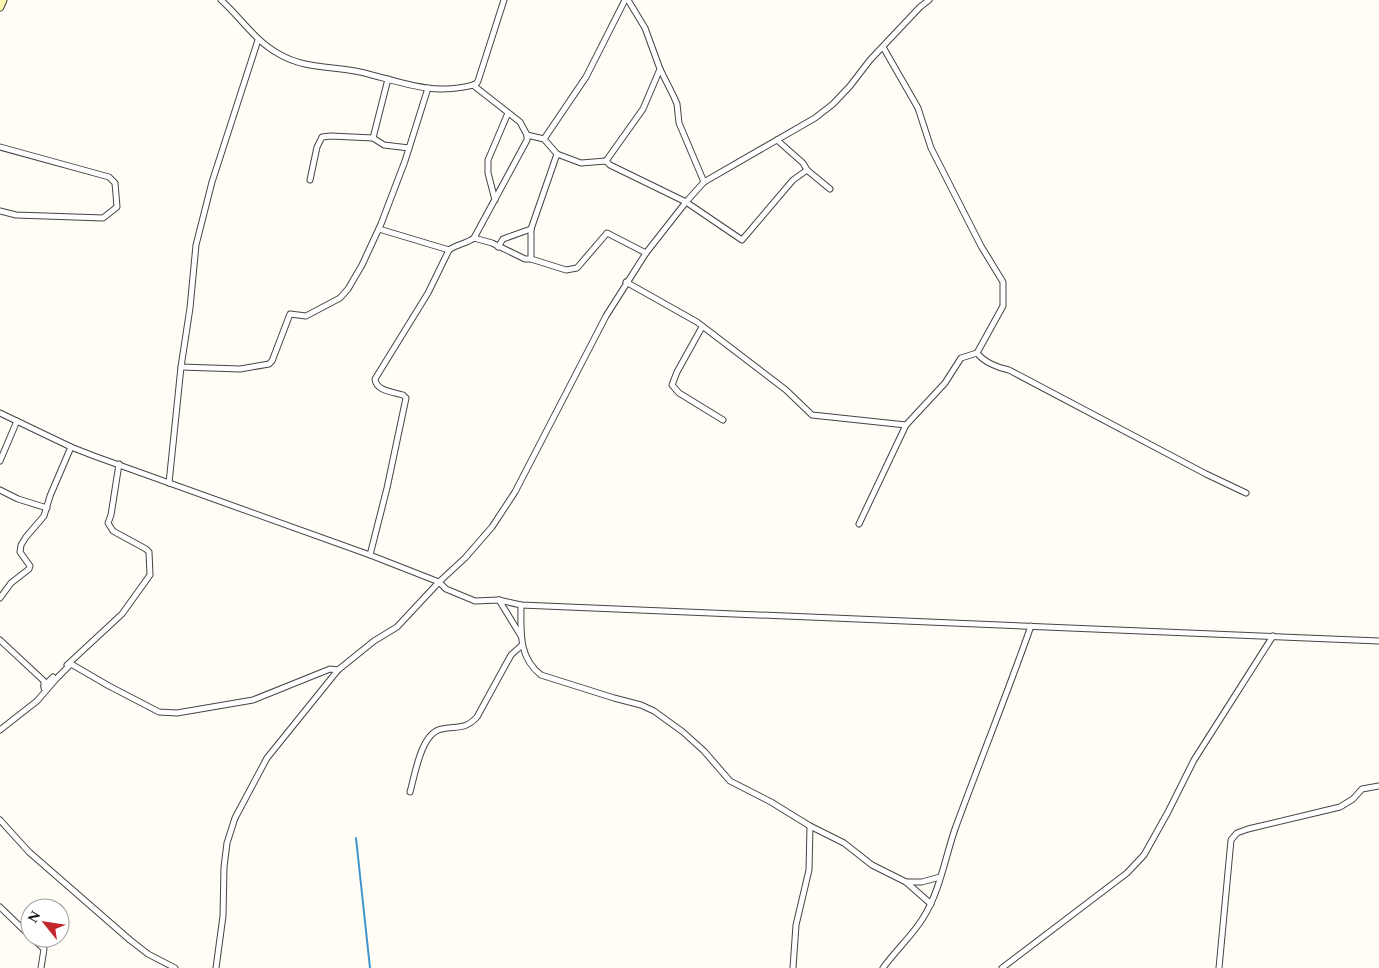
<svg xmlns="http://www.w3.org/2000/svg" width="1379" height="968" font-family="Spectral,serif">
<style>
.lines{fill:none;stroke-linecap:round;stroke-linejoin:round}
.stream{stroke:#3f96cf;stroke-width:2}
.street-casing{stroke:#444;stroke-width:7}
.secondary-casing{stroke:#333;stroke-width:9}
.street{stroke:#fff;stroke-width:5}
.secondary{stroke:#fff6b0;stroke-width:7}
</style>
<rect width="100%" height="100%" fill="#fffdf5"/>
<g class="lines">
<polyline class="stream" points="356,838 370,968"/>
<defs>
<g id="street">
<path d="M221,0C241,18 255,41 279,54C304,69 333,66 360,72C382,77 404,85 427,88C441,90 462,89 476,84L478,81L504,0"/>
<polyline points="628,0 645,28 660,69 674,97 677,104 679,123 704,182"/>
<polyline points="527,135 544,139 557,154 581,163 606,161 610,165 686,202 742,240 793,180 807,170"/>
<polyline points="373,138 388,79"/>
<polyline points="544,139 586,77 625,0"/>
<polyline points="777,140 803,163 807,170 830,189"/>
<polyline points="0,147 109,177 115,183 117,207 103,218 16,215 0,211"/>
<polyline points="606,161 643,109 660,69"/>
<polyline points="310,180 317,147 322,137 331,136 373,138 384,145 409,148"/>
<polyline points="495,200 488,173 488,160 508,113"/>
<polyline points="379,229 449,250"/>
<polyline points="474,238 492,243 525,259 531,259 566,270 577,268 607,233 646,253"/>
<polyline points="498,247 503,239 531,229"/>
<polyline points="531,259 531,229 557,154"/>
<polyline points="626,282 697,322 786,390 812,415 906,425"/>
<polyline points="702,327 677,372 672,385 679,393 723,420"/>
<path d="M977,353C984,362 998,368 1009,370L1206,474L1246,493"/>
<polyline points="181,367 240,369 269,364 272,361 290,314 306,316 340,298 348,289 362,265 381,224 405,161 428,88"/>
<polyline points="0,413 71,447 94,456 370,555 439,582 446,589 475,601 499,600 521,605 1379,641"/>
<polyline points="0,461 17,421"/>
<polyline points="169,483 181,367 190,308 196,245 212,182 258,40"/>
<polyline points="0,490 18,499 47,508"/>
<polyline points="859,524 906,425 945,383 961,358 977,353 1003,306 1003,282 981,246 931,148 918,108 883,47"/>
<path d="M370,555L387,488L406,398L403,395C393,392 376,391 375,379L428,293L449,250C457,244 466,244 474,238L527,140V135L520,122L473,85"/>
<polyline points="0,598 11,583 29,569 30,566 20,552 21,545 26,537 44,516 50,496 71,447"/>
<polyline points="499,600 521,636"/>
<path d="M521,605C521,632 518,657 541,675L614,698L641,705L654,711L683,732L704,751L730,781L771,802L810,826L844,843L872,865L906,882L931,904"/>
<polyline points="0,640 44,681 44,688"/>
<polyline points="67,665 122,614 150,575 149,552 146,549 113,531 108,523 111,515 119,464"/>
<polyline points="44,686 53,677"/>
<polyline points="0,730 37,701 56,679 71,664 109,686 159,712 177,713 253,700 330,669 338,670"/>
<path d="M410,792C415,775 421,732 442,729C457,726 465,730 477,717L511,655L522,645"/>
<polyline points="0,820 29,852 130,940 148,954 175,968"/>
<polyline points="906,882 922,882 940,877"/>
<polyline points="0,907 30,936"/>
<polyline points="32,938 44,949 41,968"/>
<polyline points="216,968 223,916 224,867 227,843 235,818 267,758 338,670 374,641 397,627 439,582 465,558 492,527 515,492 606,316 646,253 686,202 704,182 815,118 833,104 850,86 870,60 920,7 929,0"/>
<polyline points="793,968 796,925 809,870 810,826"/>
<path d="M883,968C895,951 912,936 923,918C940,891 945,858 955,829C980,761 1007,694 1031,626"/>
<polyline points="1002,968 1127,873 1144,855 1168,812 1194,760 1273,636"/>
<polyline points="1219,968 1231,840 1237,833 1248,829 1340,807 1353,799 1362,789 1379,786"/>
</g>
<polyline id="secondary" points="0,7 3,0"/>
</defs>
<use href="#street" class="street-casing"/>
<use href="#secondary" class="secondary-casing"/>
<use href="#street" class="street"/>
<use href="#secondary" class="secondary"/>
</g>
<g transform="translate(45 923) rotate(300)"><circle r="24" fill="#ffffff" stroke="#a0a0a0"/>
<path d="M0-4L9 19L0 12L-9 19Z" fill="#c4262e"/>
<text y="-8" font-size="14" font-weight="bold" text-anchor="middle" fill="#111111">N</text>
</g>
</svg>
